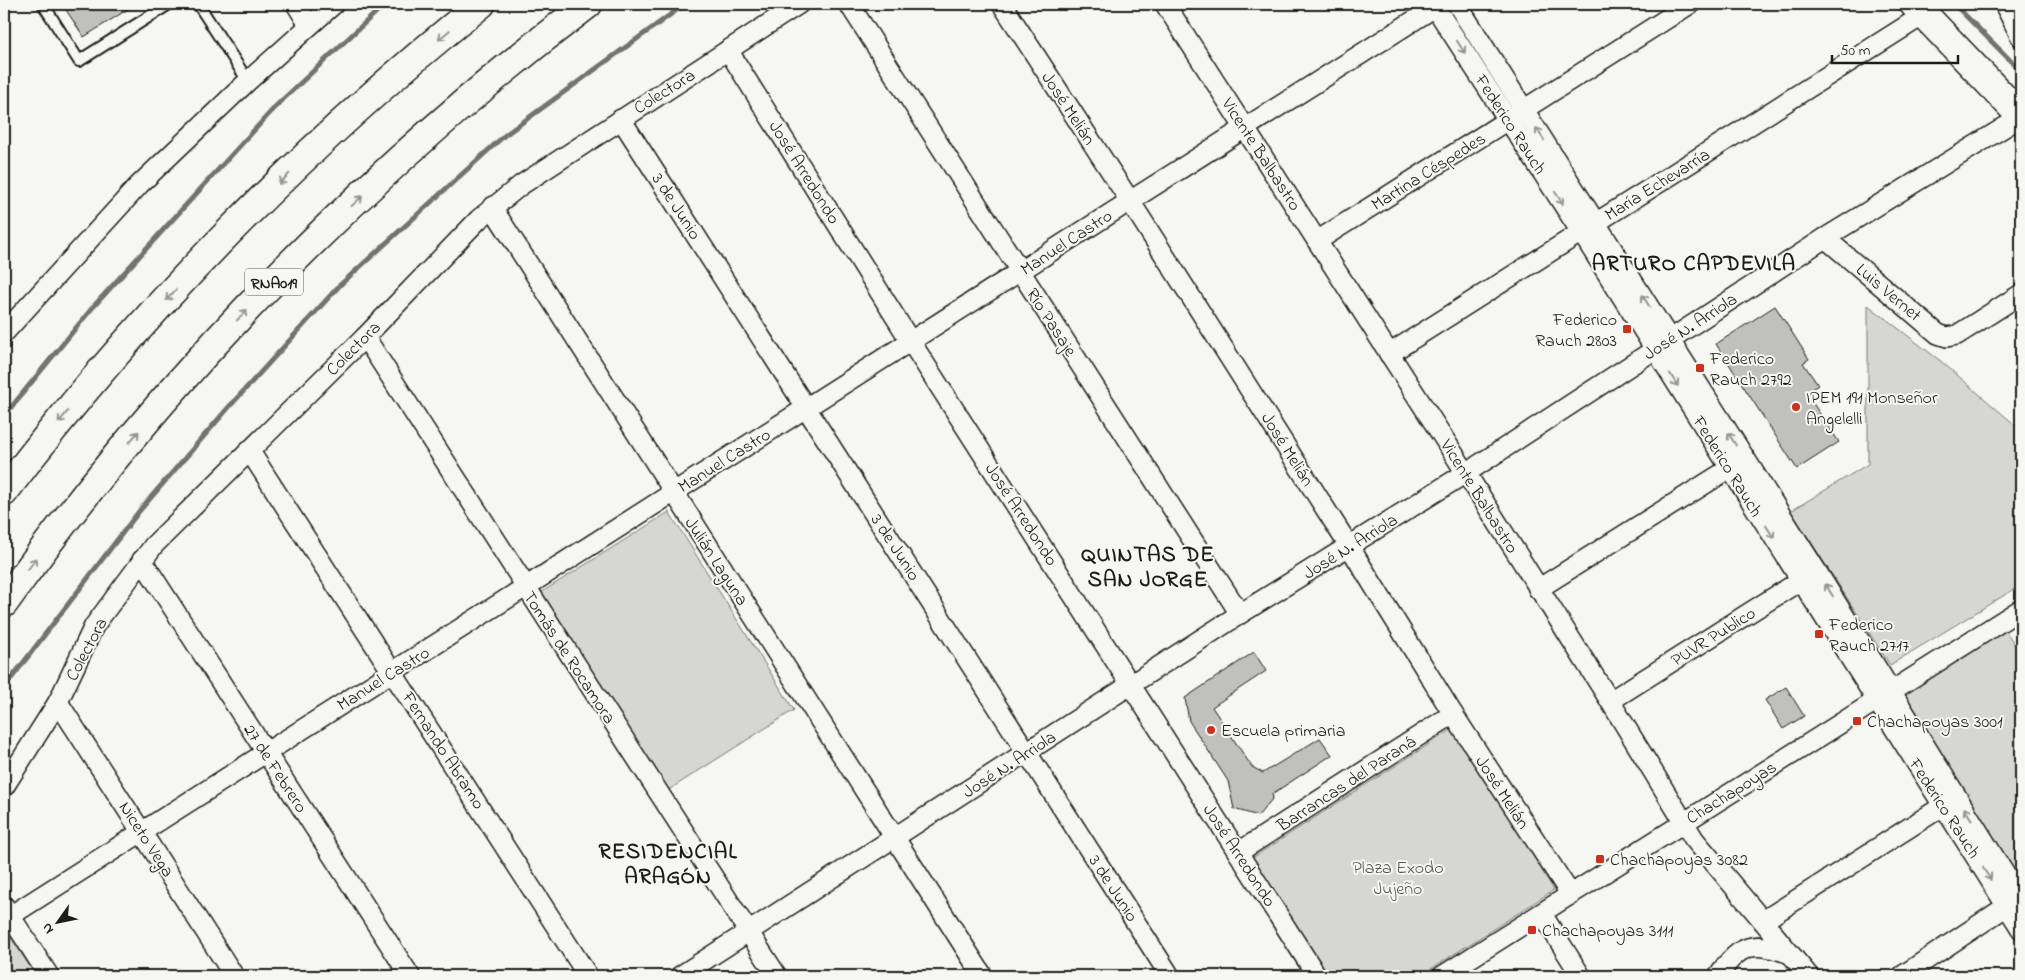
<svg xmlns="http://www.w3.org/2000/svg" width="2025" height="980" font-family="'Indie Flower',sans-serif">
<style>
.green{fill:#d6d6d2;stroke:#797977}
.lines{fill:none;stroke-linecap:round;stroke-linejoin:round}
.stream{stroke:#727271;stroke-width:5}
.building{fill:#c0c0bd;stroke:#1c1c1c}
.service-casing{stroke:#1c1c1c;stroke-width:14}
.minor-casing{stroke:#1c1c1c;stroke-width:22}
.primary-casing{stroke:#1c1c1c;stroke-width:31}
.motorway-casing{stroke:#1c1c1c;stroke-width:31}
.service{stroke:#f6f6f2;stroke-width:10}
.minor{stroke:#f6f6f2;stroke-width:19}
.primary{stroke:#f6f6f2;stroke-width:28}
.motorway{stroke:#f6f6f2;stroke-width:28}
.oneway{stroke:#949492}
.poi-dot{fill:#c8321e;stroke:#f6f6f2;stroke-width:2}
.labels{text-anchor:middle;stroke-width:4;stroke-linejoin:round;paint-order:stroke}
.shield{fill:#f6f6f2;stroke:#5d5d5c;stroke-width:1}
.shield-label{font-size:16px;font-weight:bold;fill:#1c1c1c}
.street-label{font-size:18px;fill:#1c1c1c;stroke:#f6f6f2}
.poi-label{font-size:18px;fill:#1c1c1c;stroke:#f6f6f2;text-anchor:start}
.park-label{font-size:18px;fill:#545453;stroke:#f6f6f2}
.district-label{font-size:22px;font-weight:bold;letter-spacing:1px;fill:#1c1c1c;stroke:#f6f6f2}
</style>
<rect width="100%" height="100%" fill="#f6f6f2"/>
<filter id="ink" filterUnits="userSpaceOnUse"><feTurbulence type="fractalNoise" baseFrequency=".02" numOctaves="2"/><feDisplacementMap in="SourceGraphic" scale="10" xChannelSelector="R" yChannelSelector="G"/><feConvolveMatrix kernelMatrix="1 2 1 2 8 2 1 2 1" color-interpolation-filters="sRGB"/></filter>
<g filter="url(#ink)">
<g class="green">
<polygon points="1868,305 1943,363 2021,430 2021,585 1890,665 1791,511 1868,464"/>
<polygon points="669,512 794,710 667,791 542,592"/>
<polygon points="2006,631 2021,655 2021,884 1902,693"/>
<polygon points="1454,728 1554,890 1420,976 1326,976 1249,860"/>
<polygon points="4,927 36,976 4,976"/>
</g>
<g class="lines">
<g class="stream">
<polyline points="1954,4 2021,71"/>
<polyline points="4,416 93,307 278,104 385,4"/>
<polyline points="4,688 140,510 229,407 340,285 505,135 685,4"/>
</g>
</g>
<g class="building">
<polygon points="62,4 136,4 84,37"/>
<polygon points="1775,306 1809,359 1803,363 1818,385 1806,393 1839,442 1797,469 1716,344"/>
<polygon points="1254,652 1266,671 1212,707 1252,767 1263,773 1320,738 1332,755 1272,794 1273,798 1258,816 1234,809 1228,781 1189,721 1185,698"/>
<polygon points="1786,687 1804,716 1783,729 1765,700"/>
</g>
<g class="lines">
<defs>
<g id="service">
<polyline points="43,4 79,61 169,4"/>
<polyline points="198,4 248,81"/>
</g>
<g id="minor">
<polyline points="296,4 309,25"/>
<polyline points="849,4 1240,614"/>
<polyline points="1002,4 1130,201 1349,546 1453,714 1571,895"/>
<polyline points="1165,4 1466,473 1610,701 1694,839 1809,976"/>
<polyline points="1433,4 1581,232 2021,929"/>
<polyline points="1457,4 1816,570 2021,900"/>
<polyline points="2004,4 2021,37"/>
<polyline points="728,50 911,342 1317,976"/>
<polyline points="621,119 1170,976"/>
<polyline points="492,207 983,976"/>
<polyline points="1825,238 1938,334 1947,337 1957,335 2021,294"/>
<polyline points="1317,241 1690,4"/>
<polyline points="4,333 139,185 248,81 334,4"/>
<polyline points="365,337 777,976"/>
<polyline points="1389,354 1925,14"/>
<polyline points="249,450 588,976"/>
<polyline points="142,560 410,976"/>
<polyline points="1538,589 1740,462"/>
<polyline points="1610,701 1809,575"/>
<polyline points="58,702 234,976"/>
<polyline points="4,787 58,702 94,626 154,545 365,337 479,219 521,185 799,4"/>
<polyline points="1239,852 1453,714"/>
<polyline points="4,906 49,976"/>
<polyline points="1542,914 1581,976"/>
<polyline points="10,916 1130,201 1424,14 1438,4"/>
<polyline points="1763,921 1943,806"/>
<polyline points="680,976 1240,614 1466,473 1825,238 2021,117"/>
<polyline points="1442,976 2021,609"/>
<path d="M1718,976C1739,944 1754,940 1790,954"/>
<polyline points="1902,976 2007,906"/>
</g>
<polyline id="primary" points="1914,4 2021,116"/>
<g id="motorway">
<path d="M4,492C139,313 306,144 481,4"/>
<path d="M4,603C166,376 365,172 588,4"/>
</g>
</defs>
<use href="#service" class="service-casing"/>
<use href="#minor" class="minor-casing"/>
<use href="#primary" class="primary-casing"/>
<use href="#motorway" class="motorway-casing"/>
<use href="#service" class="service"/>
<use href="#minor" class="minor"/>
<use href="#primary" class="primary"/>
<use href="#motorway" class="motorway"/>
</g>
<defs><path id="oneway-shaft" d="M-6 0H5M1.5-3L5.5 0L1.5 3" fill="none" stroke-width="1.6" stroke-linecap="round" stroke-linejoin="round" transform="scale(1.25)"/></defs>
<g class="oneway">
<use href="#oneway-shaft" transform="translate(444 35) rotate(140)"/>
<use href="#oneway-shaft" transform="translate(1461 47) rotate(57)"/>
<use href="#oneway-shaft" transform="translate(1540 134) rotate(-123)"/>
<use href="#oneway-shaft" transform="translate(284 179) rotate(136)"/>
<use href="#oneway-shaft" transform="translate(1559 198) rotate(57)"/>
<use href="#oneway-shaft" transform="translate(357 201) rotate(-43)"/>
<use href="#oneway-shaft" transform="translate(171 295) rotate(133)"/>
<use href="#oneway-shaft" transform="translate(1646 301) rotate(-122)"/>
<use href="#oneway-shaft" transform="translate(242 315) rotate(-47)"/>
<use href="#oneway-shaft" transform="translate(1674 380) rotate(58)"/>
<use href="#oneway-shaft" transform="translate(63 417) rotate(130)"/>
<use href="#oneway-shaft" transform="translate(134 437) rotate(-50)"/>
<use href="#oneway-shaft" transform="translate(1732 439) rotate(-122)"/>
<use href="#oneway-shaft" transform="translate(1770 532) rotate(58)"/>
<use href="#oneway-shaft" transform="translate(32 564) rotate(-53)"/>
<use href="#oneway-shaft" transform="translate(1829 590) rotate(-122)"/>
<use href="#oneway-shaft" transform="translate(1968 814) rotate(-122)"/>
<use href="#oneway-shaft" transform="translate(1987 874) rotate(57)"/>
</g>
</g>
<g class="poi-dot">
<rect x="1622" y="324" width="10" height="10" rx="2.5"/>
<rect x="1695" y="363" width="10" height="10" rx="2.5"/>
<circle cx="1796" cy="407" r="5"/>
<rect x="1814" y="629" width="10" height="10" rx="2.5"/>
<rect x="1852" y="716" width="10" height="10" rx="2.5"/>
<circle cx="1211" cy="730" r="5"/>
<rect x="1595" y="854" width="10" height="10" rx="2.5"/>
<rect x="1527" y="925" width="10" height="10" rx="2.5"/>
</g>
<g class="labels">
<rect class="shield" x="245" y="268.5" width="58" height="27" rx="4"/>
<g class="shield-label">
<text x="274" y="288">RNA019</text>
</g>
<g class="street-label">
<text transform="translate(664 91) rotate(-32)" y="6">Colectora</text>
<text transform="translate(1069 108) rotate(57)" y="6">José Melián</text>
<text transform="translate(1511 124) rotate(57)" y="6">Federico Rauch</text>
<text transform="translate(1262 154) rotate(57)" y="6">Vicente Balbastro</text>
<text transform="translate(1428 171) rotate(-32)" y="6">Martina Céspedes</text>
<text transform="translate(805 172) rotate(58)" y="6">José Arredondo</text>
<text transform="translate(1657 184) rotate(-32)" y="6">María Echevarría</text>
<text transform="translate(677 206) rotate(57)" y="6">3 de Junio</text>
<text transform="translate(1066 242) rotate(-33)" y="6">Manuel Castro</text>
<text transform="translate(1889 292) rotate(40)" y="6">Luis Vernet</text>
<text transform="translate(1052 322) rotate(57)" y="6">Río Pasaje</text>
<text transform="translate(1690 326) rotate(-33)" y="6">José N. Arriola</text>
<text transform="translate(353 348) rotate(-45)" y="6">Colectora</text>
<text transform="translate(1288 449) rotate(58)" y="6">José Melián</text>
<text transform="translate(724 460) rotate(-32)" y="6">Manuel Castro</text>
<text transform="translate(1728 466) rotate(58)" y="6">Federico Rauch</text>
<text transform="translate(1480 496) rotate(58)" y="6">Vicente Balbastro</text>
<text transform="translate(1022 514) rotate(57)" y="6">José Arredondo</text>
<text transform="translate(1350 546) rotate(-32)" y="6">José N. Arriola</text>
<text transform="translate(896 547) rotate(57)" y="6">3 de Junio</text>
<text transform="translate(717 561) rotate(57)" y="6">Julián Laguna</text>
<text transform="translate(1713 636) rotate(-32)" y="6">PUVR Publico</text>
<text transform="translate(86 649) rotate(-62)" y="6">Colectora</text>
<text transform="translate(570 657) rotate(57)" y="6">Tomás de Rocamora</text>
<text transform="translate(383 678) rotate(-32)" y="6">Manuel Castro</text>
<text transform="translate(444 750) rotate(57)" y="6">Fernando Abramo</text>
<text transform="translate(1009 764) rotate(-33)" y="6">José N. Arriola</text>
<text transform="translate(276 768) rotate(57)" y="6">27 de Febrero</text>
<text transform="translate(1346 783) rotate(-33)" y="6">Barrancas del Paraná</text>
<text transform="translate(1503 792) rotate(57)" y="6">José Melián</text>
<text transform="translate(1731 792) rotate(-32)" y="6">Chachapoyas</text>
<text transform="translate(1945 808) rotate(57)" y="6">Federico Rauch</text>
<text transform="translate(147 839) rotate(57)" y="6">Niceto Vega</text>
<text transform="translate(1240 855) rotate(57)" y="6">José Arredondo</text>
<text transform="translate(1114 888) rotate(57)" y="6">3 de Junio</text>
</g>
<g class="poi-label">
<text x="1617" y="325" text-anchor="end">Federico<tspan x="1617" dy="21">Rauch 2803</tspan></text>
<text x="1710" y="364">Federico<tspan x="1710" dy="21">Rauch 2792</tspan></text>
<text x="1806" y="403">IPEM 191 Monseñor<tspan x="1806" dy="21">Angelelli</tspan></text>
<text x="1829" y="630">Federico<tspan x="1829" dy="21">Rauch 2717</tspan></text>
<text x="1867" y="727">Chachapoyas 3001</text>
<text x="1221" y="736">Escuela primaria</text>
<text x="1610" y="865">Chachapoyas 3082</text>
<text x="1542" y="936">Chachapoyas 3111</text>
</g>
<g class="park-label">
<text x="1398" y="873">Plaza Exodo<tspan x="1398" dy="21">Jujeño</tspan></text>
</g>
<g class="district-label">
<text x="1694" y="270">ARTURO CAPDEVILA</text>
<text x="1148" y="561">QUINTAS DE<tspan x="1148" dy="25">SAN JORGE</tspan></text>
<text x="668" y="858">RESIDENCIAL<tspan x="668" dy="25">ARAGÓN</tspan></text>
</g>
</g>
<rect width="2025" height="980" fill="none" stroke="#f6f6f2" stroke-width="20"/>
<rect x="10" y="10" width="2005" height="960" fill="none" stroke="#1c1c1c" stroke-width="2" filter="url(#ink)"/>
<g transform="translate(58 922) rotate(237)" stroke="#f6f6f2" stroke-width="4" paint-order="stroke">
<path d="M0-4L9 19L0 12L-9 19Z" fill="#1c1c1c"/>
<text y="-8" font-size="14" font-weight="bold" text-anchor="middle" fill="#1c1c1c">N</text>
</g>
<path d="M1832 55v8h126v-8" fill="none" stroke="#1c1c1c" stroke-width="2.5"/>
<text x="1840" y="55" font-size="15" fill="#1c1c1c" stroke="#f6f6f2" stroke-width="4" paint-order="stroke">50 m</text>
</svg>
